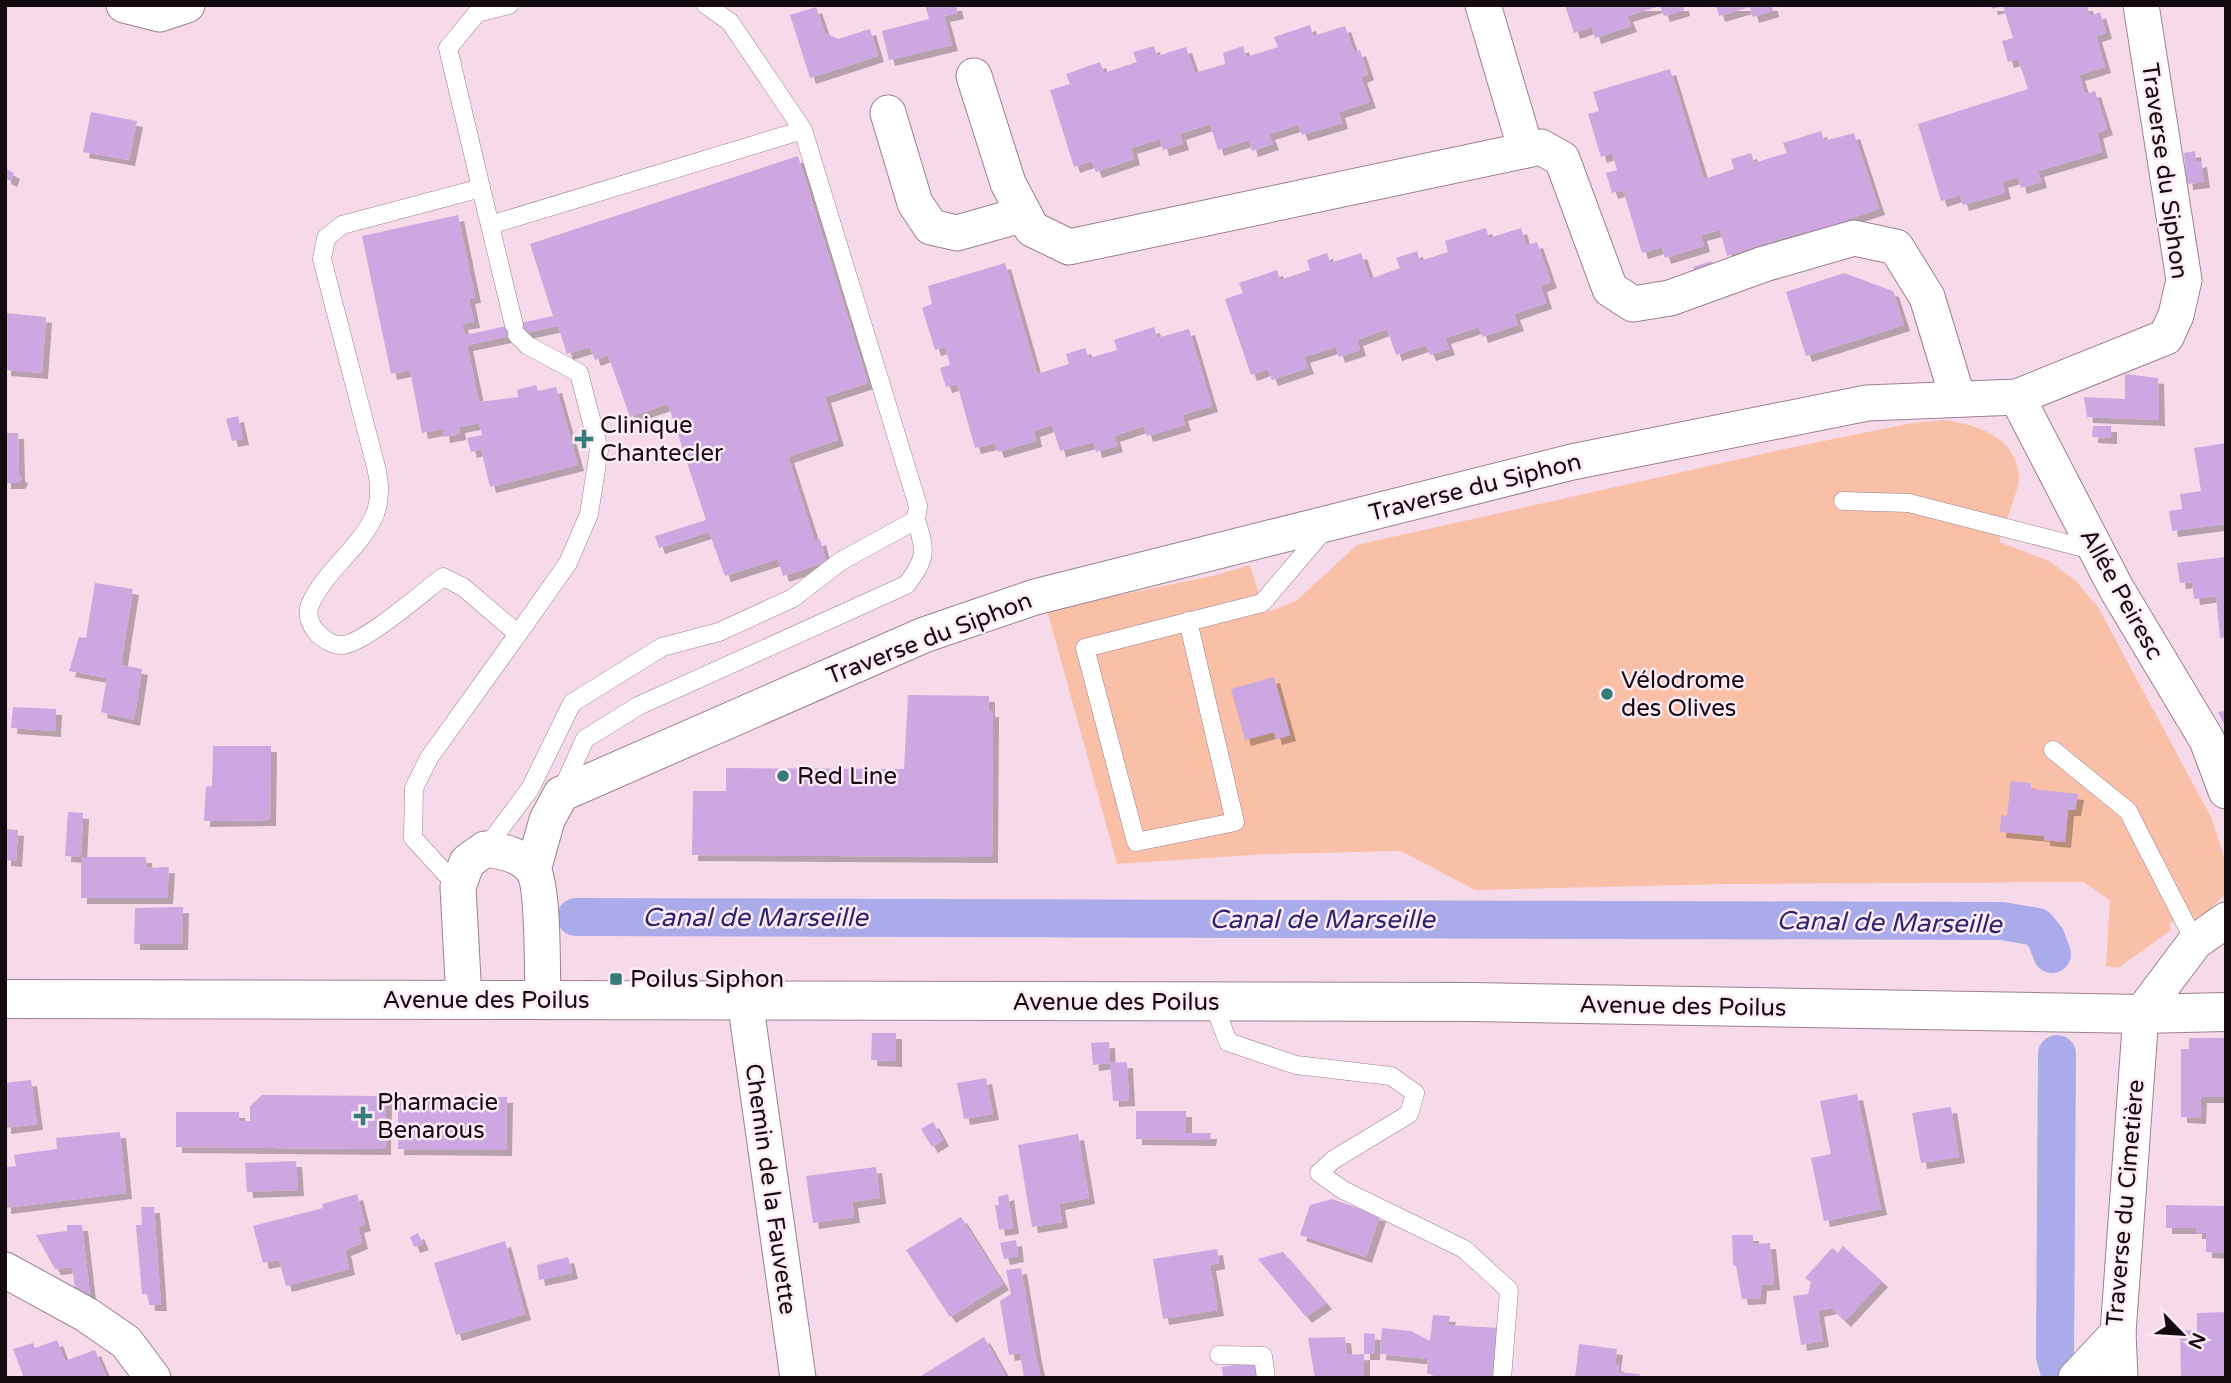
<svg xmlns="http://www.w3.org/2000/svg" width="2231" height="1383" font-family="'Varela Round',sans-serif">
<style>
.green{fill:#fac0a7}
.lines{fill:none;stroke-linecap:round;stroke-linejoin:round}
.canal{stroke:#a9abea;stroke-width:38}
.building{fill:#cca7e1;filter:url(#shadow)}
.service-casing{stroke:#9b808f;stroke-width:19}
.minor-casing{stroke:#9b808f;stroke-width:37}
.primary-casing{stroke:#9b808f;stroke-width:40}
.service{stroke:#fff;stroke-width:18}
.minor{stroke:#fff;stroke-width:35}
.primary{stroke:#fff;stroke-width:38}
.poi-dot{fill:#347d7b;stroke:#fdebf5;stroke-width:2.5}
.labels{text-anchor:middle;stroke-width:5;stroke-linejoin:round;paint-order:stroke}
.street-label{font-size:24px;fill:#140a10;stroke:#fdebf5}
.poi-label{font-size:24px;fill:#140a10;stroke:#fdebf5;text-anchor:start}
.water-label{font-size:26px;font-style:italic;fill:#2e256d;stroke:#fdebf5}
</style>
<defs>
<filter id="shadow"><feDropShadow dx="6" dy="6" stdDeviation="0" flood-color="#0004"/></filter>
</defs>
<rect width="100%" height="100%" fill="#f7daea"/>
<path class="green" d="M1944,420C1977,425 2018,436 2019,479C2019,489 2003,529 1999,542L2049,561L2076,581L2098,607L2212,819L2226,863V893L2207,912L2193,920L2189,912L2169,924L2171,930L2118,968L2106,966L2110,900L2083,882L1728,884L1475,890L1401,851L1267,854L1117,864L1047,610L1212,576L1250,565L1265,613L1296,601L1357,545L1784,449L1912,423Z"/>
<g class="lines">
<g class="canal">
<polyline points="576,917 2002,921 2037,927 2046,938 2052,954"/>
<polyline points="2057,1054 2055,1356 2061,1378"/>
</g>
</g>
<g class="building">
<polygon points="925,5 956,5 958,13 944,16 952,45 889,60 882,31 929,19"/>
<polygon points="1565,5 1659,5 1660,6 1627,16 1631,26 1595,38 1592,27 1574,33"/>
<polygon points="1660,5 1683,5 1684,10 1664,16"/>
<polygon points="1716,5 1772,5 1773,11 1753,17 1750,7 1719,16"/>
<polygon points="1991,5 2087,5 2090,16 2100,12 2106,33 2096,36 2105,67 2079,75 2085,94 2095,91 2107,129 2097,133 2102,152 2038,171 2041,182 2021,188 2018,177 2002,182 2005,193 1963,205 1960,195 1941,201 1918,124 2028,89 2018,59 2008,62 2002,41 2013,38 2003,6 1992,9"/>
<polygon points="816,7 825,33 838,39 870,29 878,56 810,78 790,15"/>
<polygon points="1310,25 1313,36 1345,26 1354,52 1360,50 1368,74 1361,77 1370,102 1339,112 1342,123 1302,135 1298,125 1269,134 1273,144 1252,151 1249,140 1218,150 1210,124 1180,134 1183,144 1163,150 1160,139 1131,148 1134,159 1096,172 1092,161 1074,167 1050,90 1070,84 1066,74 1100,62 1104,73 1137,62 1133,52 1154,46 1157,56 1186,47 1195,73 1225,64 1223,53 1243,46 1246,57 1278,47 1274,37"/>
<polygon points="1670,69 1704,179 1734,169 1731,159 1751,153 1754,163 1787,153 1783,143 1821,131 1824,141 1854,133 1879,209 1848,219 1851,230 1810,242 1807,231 1778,240 1781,251 1761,257 1758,246 1727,256 1720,230 1701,235 1704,246 1665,258 1662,247 1642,253 1623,190 1612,193 1606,173 1617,170 1612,153 1601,157 1588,114 1599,111 1593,92"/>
<polygon points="91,112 137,121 129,160 83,152"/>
<polygon points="2195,151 2196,162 2201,161 2204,182 2187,184 2184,153"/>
<polygon points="798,156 868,383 825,397 838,440 788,457 815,541 820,539 826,562 783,576 778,559 725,576 709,532 659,548 655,536 706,520 668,404 630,417 608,355 595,360 590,347 567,354 558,326 467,345 479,402 518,397 517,390 536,385 538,391 556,387 578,465 490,487 481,449 471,452 467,438 482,435 479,423 459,427 460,434 444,437 443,429 422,433 410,370 391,374 362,236 458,215 475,297 469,298 474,322 462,324 465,335 553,316 530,244"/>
<polygon points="5,168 14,173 11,181 5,178"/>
<polygon points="1486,228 1489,238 1521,228 1526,245 1537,242 1551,282 1541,286 1546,303 1514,314 1518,325 1482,337 1479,327 1445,338 1449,349 1430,355 1426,345 1396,355 1387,329 1357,340 1360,350 1339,357 1336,347 1304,357 1308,368 1272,380 1268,369 1251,375 1225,299 1243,293 1239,283 1277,270 1280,280 1310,270 1307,260 1327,253 1330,263 1361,253 1370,279 1400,268 1396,258 1417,251 1420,261 1448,252 1445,241"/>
<polygon points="1711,261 1714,268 1695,273 1693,267"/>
<polygon points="1005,263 1037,374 1069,364 1066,354 1085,348 1089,358 1117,350 1114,340 1154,327 1157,338 1189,329 1212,406 1182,415 1185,425 1147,436 1144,426 1114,436 1117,446 1096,452 1094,442 1060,451 1052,425 1034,431 1036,441 998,452 995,443 975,448 957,384 946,387 940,368 950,365 945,347 935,350 922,308 932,304 928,286"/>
<polygon points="1844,273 1893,291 1904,325 1806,356 1786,292"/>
<polygon points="5,313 46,317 42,373 5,370"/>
<polygon points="2125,374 2158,378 2159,420 2087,417 2084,397 2125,399"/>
<polygon points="238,416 243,439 232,441 226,419"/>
<polygon points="2093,426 2111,426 2111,438 2092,437"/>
<polygon points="5,433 18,433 19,475 22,478 19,483 5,483"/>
<polygon points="2226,443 2226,524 2172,531 2169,511 2182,509 2180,494 2201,491 2194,448"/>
<polygon points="2226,557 2226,637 2220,638 2216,596 2194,599 2192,582 2180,583 2177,563"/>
<polygon points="95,583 133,589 121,665 142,669 134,720 101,712 107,678 69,671 79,637 86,638"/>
<polygon points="1274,677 1290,735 1276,739 1274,732 1245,740 1231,689"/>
<polygon points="908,695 989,696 989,711 993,711 992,857 692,855 693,791 726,791 726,768 904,769"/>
<polygon points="13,707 56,709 55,731 11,728"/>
<polygon points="2226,711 2226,728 2218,712"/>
<polygon points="213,746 271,746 270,820 204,821 206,787 212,786"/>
<polygon points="2011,781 2031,783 2031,789 2078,794 2075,810 2068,810 2065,842 2044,840 2044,836 2000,832 2001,815 2007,816"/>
<polygon points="68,812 83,813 81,857 65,856"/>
<polygon points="5,829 18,830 16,861 5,860"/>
<polygon points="81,857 146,857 147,868 169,867 167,898 81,898"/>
<polygon points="183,907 182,944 134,944 135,908"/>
<polygon points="872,1033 896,1033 896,1061 871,1060"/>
<polygon points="2189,1038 2226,1038 2226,1097 2201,1097 2200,1118 2181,1117 2181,1049 2189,1049"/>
<polygon points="1109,1042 1110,1063 1093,1065 1091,1043"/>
<polygon points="1127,1062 1129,1100 1113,1101 1110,1063"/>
<polygon points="986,1078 993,1114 964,1119 957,1083"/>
<polygon points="31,1080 37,1124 5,1128 5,1083"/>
<polygon points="1857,1094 1881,1209 1824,1221 1811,1158 1831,1154 1820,1101"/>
<polygon points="262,1095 386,1096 385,1149 176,1147 176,1112 239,1112 239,1121 250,1121 250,1106"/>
<polygon points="398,1096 507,1097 506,1150 398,1149"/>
<polygon points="1951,1107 1959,1157 1921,1163 1912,1113"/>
<polygon points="1136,1111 1186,1111 1186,1133 1211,1133 1210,1140 1136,1139"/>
<polygon points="933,1122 943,1140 932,1147 921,1129"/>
<polygon points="120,1132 126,1193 5,1208 5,1167 16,1166 14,1155 57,1149 56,1138"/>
<polygon points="1078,1134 1089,1198 1059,1204 1062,1222 1032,1227 1018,1145"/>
<polygon points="296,1161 298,1190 247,1192 245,1163"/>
<polygon points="876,1167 880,1198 852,1202 854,1217 813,1223 806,1176"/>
<polygon points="357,1194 365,1225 358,1227 362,1243 345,1250 349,1269 286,1286 279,1260 263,1263 253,1226 323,1208 322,1204"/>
<polygon points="1008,1194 1013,1228 999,1230 995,1205 999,1205 998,1197"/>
<polygon points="1332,1199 1380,1216 1366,1257 1300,1235 1310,1205"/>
<polygon points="2166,1205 2226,1206 2226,1253 2206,1252 2206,1233 2196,1233 2196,1228 2166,1228"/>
<polygon points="141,1207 154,1207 161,1305 149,1305 148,1294 142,1294 136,1225 142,1225"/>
<polygon points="961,1217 1003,1284 950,1317 906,1250"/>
<polygon points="67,1225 82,1225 91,1303 76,1296 72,1267 55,1269 36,1235 67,1231"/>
<polygon points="418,1233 423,1244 414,1247 410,1237"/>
<polygon points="1732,1235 1753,1235 1753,1244 1770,1243 1774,1284 1761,1285 1760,1298 1742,1299 1736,1266 1733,1265"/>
<polygon points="1016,1240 1018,1256 1004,1259 1000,1243"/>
<polygon points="505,1241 525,1314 456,1335 434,1263"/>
<polygon points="1843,1246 1882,1281 1845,1321 1831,1308 1818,1311 1823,1341 1801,1345 1793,1296 1808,1294 1811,1282 1805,1278 1832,1248 1838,1253"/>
<polygon points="1217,1249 1219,1263 1210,1265 1218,1310 1163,1319 1153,1259"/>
<polygon points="1283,1252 1326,1303 1306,1317 1258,1259"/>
<polygon points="568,1257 572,1273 539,1280 537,1265"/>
<polygon points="1021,1268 1036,1357 1041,1378 1024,1378 1020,1353 1009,1355 1000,1301 1011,1294 1006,1270"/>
<polygon points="2226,1312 2226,1378 2181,1378 2180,1330 2197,1331 2197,1313"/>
<polygon points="1433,1315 1450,1316 1448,1325 1498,1328 1492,1378 1439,1378 1427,1373 1428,1359 1380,1354 1382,1328 1411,1331 1430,1341"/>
<polygon points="1364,1333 1375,1334 1374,1354 1364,1354 1364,1378 1315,1378 1308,1338 1345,1337 1347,1355 1364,1354"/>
<polygon points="984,1337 1007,1378 918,1378 929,1371"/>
<polygon points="57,1340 65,1361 95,1350 107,1378 24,1378 13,1349 33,1343 35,1348"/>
<polygon points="1579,1344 1617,1349 1615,1365 1619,1366 1618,1372 1640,1374 1639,1378 1575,1378"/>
<polygon points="1255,1362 1257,1378 1223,1378 1222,1367"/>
</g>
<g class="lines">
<defs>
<g id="service">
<polyline points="481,188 514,325"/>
<polyline points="490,225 803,130"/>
<polyline points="517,335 527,345 579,373 599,450 589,514 568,563 518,634"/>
<polyline points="1843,501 1909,503 2096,551"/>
<polyline points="1188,621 1235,822 1136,842 1085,648 1262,603 1326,528"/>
<polyline points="2053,750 2128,811 2195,942"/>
<path d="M562,790L585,739L638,706L906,585C927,559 926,550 916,520"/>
<polyline points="485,849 530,789 572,703 662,647 719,632 793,598 841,561 916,520 918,506 803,130 730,22 706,5"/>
<path d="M458,887L413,838L414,788L429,758L518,634L463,587L443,577C423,592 364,644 342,645C323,645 303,623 310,605C324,571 361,548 375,514C381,498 380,483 376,467L322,259L326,238L342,225L481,188L448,48L477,13L509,5"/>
<polyline points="1213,1002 1228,1042 1296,1065 1391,1076 1415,1093 1409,1114 1333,1160 1319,1173 1343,1190 1464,1249 1509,1290 1502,1378"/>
<polyline points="1219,1355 1263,1356 1266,1378"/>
</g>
<g id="minor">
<polyline points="124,5 160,14 187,5"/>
<polyline points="1483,5 1526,150"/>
<polyline points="974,76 1008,183 1032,229 1069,247 1541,147 1562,159 1610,289 1633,304 1670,298 1764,264 1854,238 1896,247 1927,297 1958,399"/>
<polyline points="888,113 915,203 931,227 957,233 1024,214"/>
<polyline points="2017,397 2116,588 2207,740 2226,791"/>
<polyline points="533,870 547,820 561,794 924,635 1035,597 1572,462 1867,403 2017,397 2166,337 2176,315 2184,280 2141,5"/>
<path d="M464,999L458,887L467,862L485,849C502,851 523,855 533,870C544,887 542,976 543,1000"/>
<polyline points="745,1000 798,1378"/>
<polyline points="5,1270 87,1315 126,1342 153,1378"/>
<polyline points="2118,1333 2120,1378"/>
<polyline points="2076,1378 2118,1333 2141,1014 2195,942 2226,920"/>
</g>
<polyline id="primary" points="5,999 1473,1002 2141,1014 2226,1012"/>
</defs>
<use href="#service" class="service-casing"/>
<use href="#minor" class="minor-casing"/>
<use href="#primary" class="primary-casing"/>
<use href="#service" class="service"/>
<use href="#minor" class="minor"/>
<use href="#primary" class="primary"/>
</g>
<g class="poi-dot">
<path d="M580.5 428.5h7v7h7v7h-7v7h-7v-7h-7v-7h7z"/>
<circle cx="1607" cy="694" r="7"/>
<circle cx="783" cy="776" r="7"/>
<rect x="609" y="972" width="14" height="14" rx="3.5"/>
<path d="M359.5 1105.5h7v7h7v7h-7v7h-7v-7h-7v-7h7z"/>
</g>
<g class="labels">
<g class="street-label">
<text transform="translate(2165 171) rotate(82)" y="8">Traverse du Siphon</text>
<text transform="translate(1475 487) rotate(-14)" y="8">Traverse du Siphon</text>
<text transform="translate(2122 594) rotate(61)" y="8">Allée Peiresc</text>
<text transform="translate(929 638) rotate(-21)" y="8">Traverse du Siphon</text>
<text x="486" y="1008">Avenue des Poilus</text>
<text x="1116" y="1010">Avenue des Poilus</text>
<text transform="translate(1683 1006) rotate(1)" y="8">Avenue des Poilus</text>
<text transform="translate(771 1189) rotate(82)" y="8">Chemin de la Fauvette</text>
<text transform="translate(2125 1203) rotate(-85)" y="8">Traverse du Cimetière</text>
</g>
<g class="poi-label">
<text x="600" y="433">Clinique<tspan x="600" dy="28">Chantecler</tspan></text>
<text x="1621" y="688">Vélodrome<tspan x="1621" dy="28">des Olives</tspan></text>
<text x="797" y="784">Red Line</text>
<text x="630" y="987">Poilus Siphon</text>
<text x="377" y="1110">Pharmacie<tspan x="377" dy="28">Benarous</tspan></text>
</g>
<g class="water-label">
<text x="755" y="926">Canal de Marseille</text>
<text x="1322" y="928">Canal de Marseille</text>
<text transform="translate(1889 922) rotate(1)" y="9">Canal de Marseille</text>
</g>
</g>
<rect width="2231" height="1383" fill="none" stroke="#140a10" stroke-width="14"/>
<g transform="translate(2182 1334) rotate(115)" stroke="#fdebf5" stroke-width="5" paint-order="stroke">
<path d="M0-5L12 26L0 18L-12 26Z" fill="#140a10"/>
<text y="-10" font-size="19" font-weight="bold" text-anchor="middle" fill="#140a10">N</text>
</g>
</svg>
